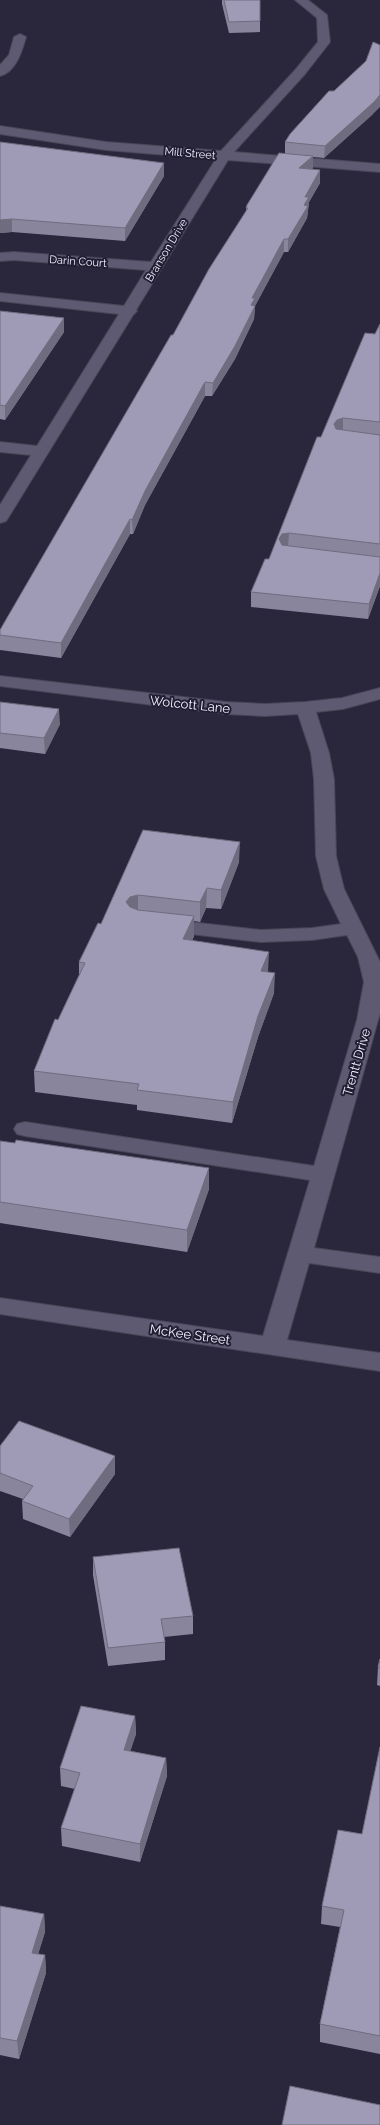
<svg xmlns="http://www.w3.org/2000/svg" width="380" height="2125" font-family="Raleway,sans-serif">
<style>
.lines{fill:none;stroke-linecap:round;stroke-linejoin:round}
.minor-casing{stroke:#494557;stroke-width:2}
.minor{fill:#5d5a72;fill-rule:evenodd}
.wall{fill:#89859d}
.shaded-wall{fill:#6f6c7f}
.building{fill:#9f9bb6;stroke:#6f6c7f}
.labels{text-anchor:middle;stroke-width:4;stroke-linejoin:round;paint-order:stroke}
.far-street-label{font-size:11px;fill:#f2f0fe;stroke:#211d32}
.street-label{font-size:13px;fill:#f2f0fe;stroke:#211d32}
</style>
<rect width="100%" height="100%" fill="#2a273c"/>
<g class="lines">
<defs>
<g id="minor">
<polygon points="295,0 308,0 327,15 330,42 305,74 234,152 380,164 380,172 228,160 136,310 137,311 133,315 8,518 6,521 0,523 0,505 31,455 0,452 0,442 37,446 119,314 0,301 0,293 124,306 146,270 14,260 0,261 0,253 14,252 151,262 216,159 106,150 0,134 0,126 106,142 221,151 296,69 318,42 317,18"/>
<path d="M20,34L26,37C22,51 16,72 0,76V65L9,55L14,37Z"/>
<polygon points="0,676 226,702 265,704 305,702 342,698 380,688 380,699 343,709 316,712 329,753 334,779 336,856 344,889 380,962 380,1013 314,1248 380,1257 380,1273 309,1263 287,1340 380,1353 380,1371 0,1314 0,1298 263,1336 310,1180 25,1136 17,1134 14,1129 17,1124 25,1122 314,1166 357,1020 364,982 358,957 347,935 312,940 261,942 164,931 157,929 154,925 157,921 164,919 261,930 312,928 341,924 324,889 316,856 314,779 311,753 298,714 265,716 226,714 0,686"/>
</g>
</defs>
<use href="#minor" class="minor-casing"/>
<use href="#minor" class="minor"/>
</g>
<g class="wall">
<polygon points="222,0 260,0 260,32 229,33 222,4"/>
<polygon points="373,114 324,158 313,157 313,168 312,169 320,170 320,183 309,202 307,218 288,252 284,252 255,306 254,319 235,359 212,396 205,396 145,505 133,534 130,534 61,658 0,650 0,630 246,211 246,208 285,154 285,142"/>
<polygon points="0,142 164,176 125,241 12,232 0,233"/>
<polygon points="0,311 64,318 64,332 5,420 0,419"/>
<polygon points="380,324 380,586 368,619 251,607 251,592 269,559 321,437 375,334"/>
<polygon points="0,702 60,724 45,754 0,748"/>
<polygon points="143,830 239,862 221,909 206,908 200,922 194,921 194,936 192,941 268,972 274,993 258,1037 232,1123 137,1110 137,1105 35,1092 34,1071 79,975 79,962 101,924"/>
<polygon points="0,1141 209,1189 187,1252 0,1223"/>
<polygon points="0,1446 115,1474 70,1537 23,1519 22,1501 23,1499 0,1491"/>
<polygon points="93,1557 193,1616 193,1634 164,1637 165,1642 165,1660 108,1666 93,1575"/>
<polygon points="380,1659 380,1686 377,1685 378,1667"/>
<polygon points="135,1716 136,1734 130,1751 166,1758 167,1776 140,1862 62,1846 61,1828 75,1789 61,1786 60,1768"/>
<polygon points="380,1747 380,2054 320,2042 320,2024 340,1927 321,1924 322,1906 362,1834"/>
<polygon points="0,1906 44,1914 45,1932 38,1954 45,1955 46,1973 19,2059 0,2055"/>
</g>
<g class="shaded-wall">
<polygon points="380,95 380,107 373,114 324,158 325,146"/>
<polygon points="313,156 313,168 299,181 299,168"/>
<polygon points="164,163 164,176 125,241 125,228"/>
<polygon points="320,170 320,183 309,202 307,218 288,252 288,239 305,197"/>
<polygon points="12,219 12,232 0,233 0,220"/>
<polygon points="284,239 284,252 255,306 254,319 235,359 212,396 213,383 251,305 252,298"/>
<polygon points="64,318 64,332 5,420 5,406"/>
<polygon points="205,382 205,396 145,505 133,534 132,520 145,491"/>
<polygon points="343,418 343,433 337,435 334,424 337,420"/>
<polygon points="130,519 130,534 61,658 61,643"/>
<polygon points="289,533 288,548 282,549 279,539 282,534"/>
<polygon points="380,573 380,586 368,619 369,604"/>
<polygon points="59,709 60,724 45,754 44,738"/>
<polygon points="240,842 239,862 221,909 221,890"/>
<polygon points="207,888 206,908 200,922 200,902"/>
<polygon points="138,895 138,915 131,917 126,902 130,897"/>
<polygon points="194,916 194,936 183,959 183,939"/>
<polygon points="269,952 268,972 261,971"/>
<polygon points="275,973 274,993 258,1037 232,1123 233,1102 258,1016"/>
<polygon points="209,1168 209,1189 187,1252 187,1230"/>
<polygon points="115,1456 115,1474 70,1537 69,1519"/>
<polygon points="135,1716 136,1734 125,1768 124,1750"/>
<polygon points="166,1758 167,1776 140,1862 140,1844"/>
<polygon points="44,1914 45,1932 33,1971 32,1953"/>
<polygon points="45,1955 46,1973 19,2059 17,2041"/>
</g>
<g class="building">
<polygon points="224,0 260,0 260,21 229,22"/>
<polygon points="373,42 380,45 380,95 374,102 325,146 285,142 290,134 329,91 334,91 366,61"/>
<polygon points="0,142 164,163 125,228 12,219 0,220"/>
<polygon points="279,153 313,156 299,168 320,170 305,197 309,197 304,205 308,206 288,239 284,239 252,298 255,298 251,305 255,306 235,346 213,383 205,382 145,491 132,520 130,519 61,643 0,635 0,630 171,335 173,335 209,269 248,208 246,208 247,205"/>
<polygon points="0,311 64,318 5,406 0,405"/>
<polygon points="380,324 380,422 343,418 337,420 334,424 336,429 380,435 380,544 289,533 282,534 279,539 282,545 380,557 380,573 369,604 251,592 265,559 269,559 317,437 321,437 365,333 375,334"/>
<polygon points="0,702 59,709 44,738 0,733"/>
<polygon points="143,830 240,842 221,890 207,888 200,902 138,895 130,897 126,902 130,907 138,910 194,916 183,939 269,952 261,971 275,973 258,1016 233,1102 137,1090 139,1084 34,1071 55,1019 58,1020 85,963 79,962 98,923 101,924"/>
<polygon points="16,1140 209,1168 187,1230 0,1202 0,1141 15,1143"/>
<polygon points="19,1421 115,1456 69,1519 22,1501 33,1486 0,1473 0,1446"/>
<polygon points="179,1548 193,1616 161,1619 165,1642 108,1648 93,1557"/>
<polygon points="380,1659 380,1668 378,1667"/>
<polygon points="81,1706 135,1716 124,1750 166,1758 140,1844 61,1828 80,1773 60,1768"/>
<polygon points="380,1747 380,2036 320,2024 344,1910 322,1906 338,1830 362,1834"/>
<polygon points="0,1906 44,1914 32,1953 45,1955 17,2041 0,2038"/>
<polygon points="290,2086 380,2105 380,2125 282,2125"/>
</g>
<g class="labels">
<g class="far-street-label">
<text transform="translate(190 153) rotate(5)" y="4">Mill Street</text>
<text transform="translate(166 250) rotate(-59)" y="4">Branson Drive</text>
<text transform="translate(78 261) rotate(4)" y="4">Darin Court</text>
</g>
<g class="street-label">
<text transform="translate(190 704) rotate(6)" y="5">Wolcott Lane</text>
<text transform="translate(356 1062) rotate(-74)" y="5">Trentt Drive</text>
<text transform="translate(190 1334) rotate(8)" y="5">McKee Street</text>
</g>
</g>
</svg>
